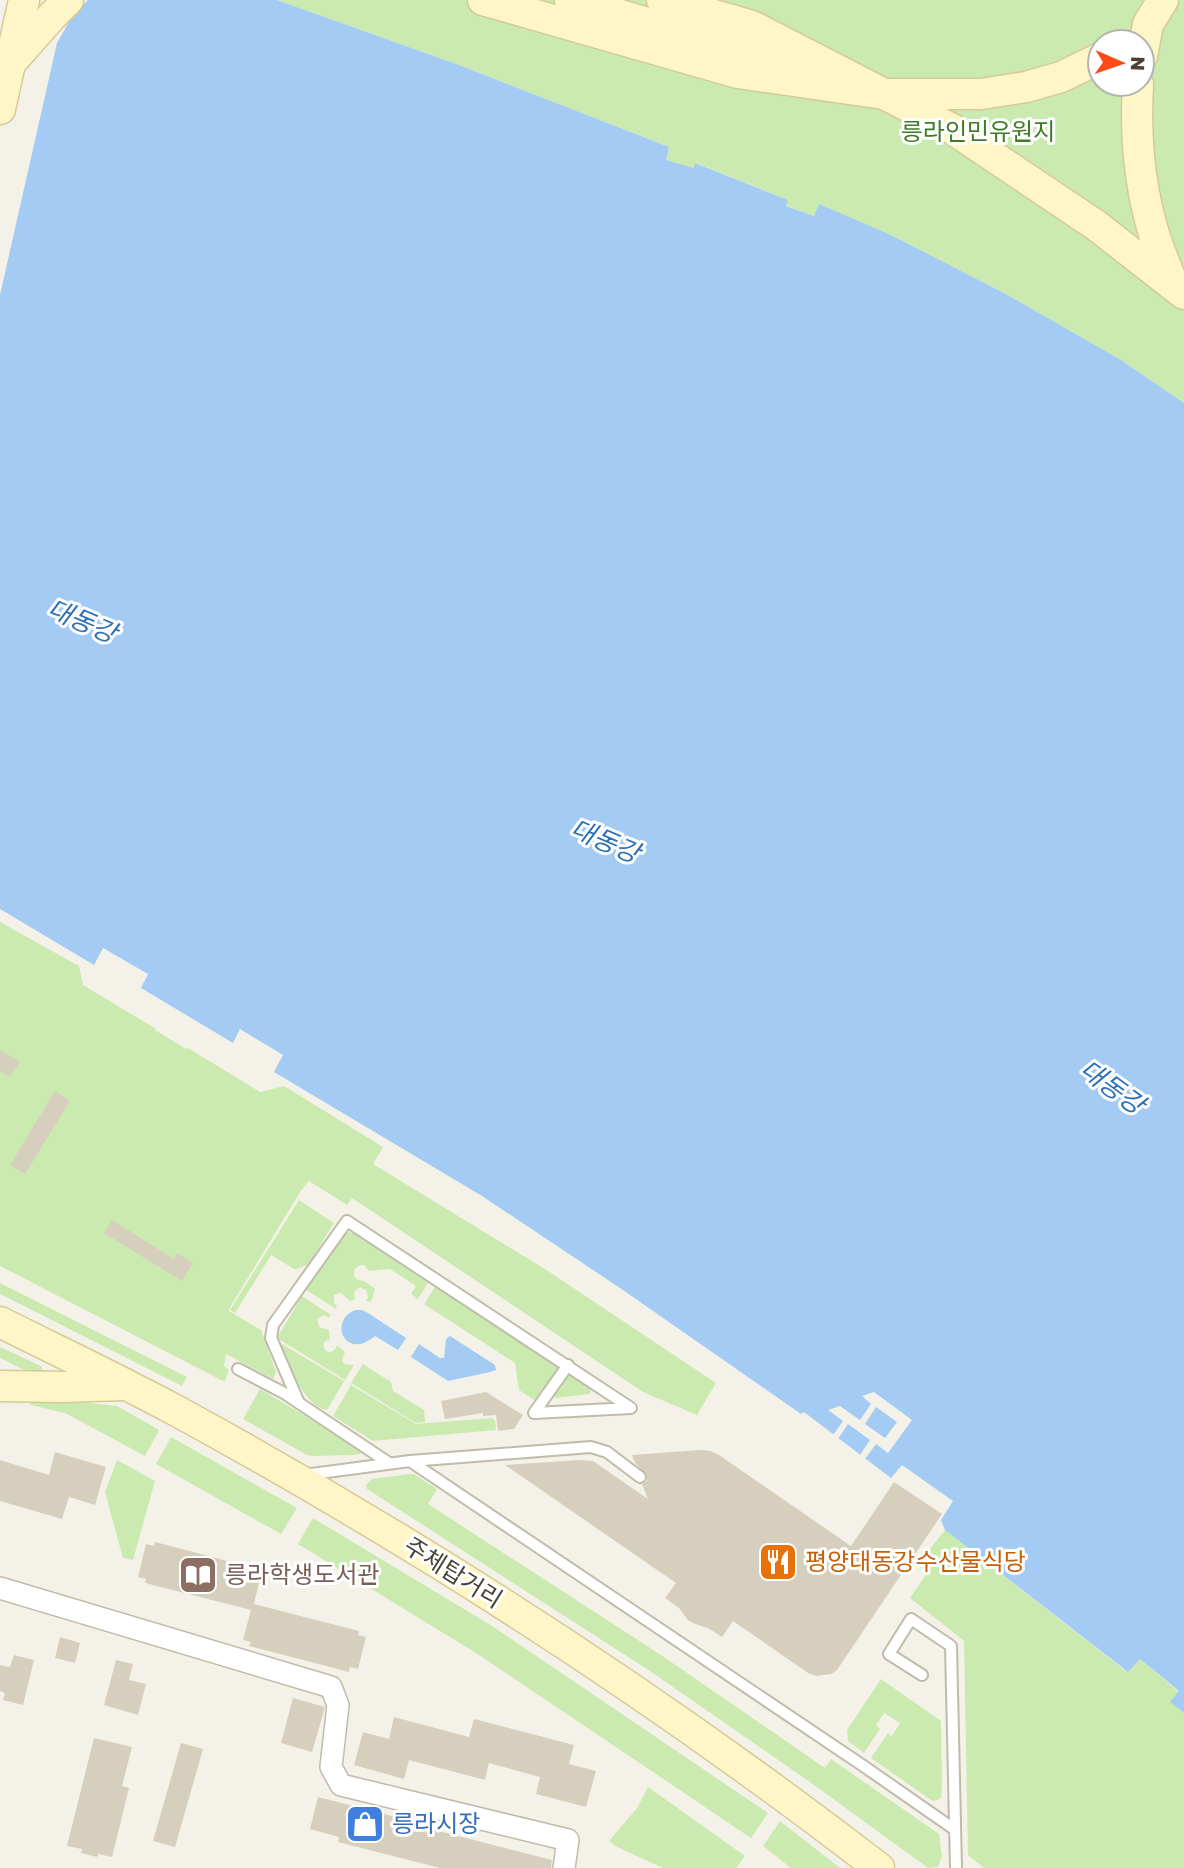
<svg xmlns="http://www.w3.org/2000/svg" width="1184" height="1868" font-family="'Golos Text','Noto Sans KR',sans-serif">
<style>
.green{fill:#cbeab0;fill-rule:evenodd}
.water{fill:#a3cbf3}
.pier{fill:#f4f2e8;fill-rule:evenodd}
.building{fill:#d7cfbd}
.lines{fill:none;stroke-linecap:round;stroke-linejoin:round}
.lane-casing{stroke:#c0bbaa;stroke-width:14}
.street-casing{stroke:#c0bbaa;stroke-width:24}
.secondary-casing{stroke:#d6ca97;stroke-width:33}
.lane{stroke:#fff;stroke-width:10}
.street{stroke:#fff;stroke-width:21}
.secondary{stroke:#fff6c8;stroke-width:30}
.labels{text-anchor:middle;stroke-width:6;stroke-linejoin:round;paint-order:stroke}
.park-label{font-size:24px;fill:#407c27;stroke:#fff}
.food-label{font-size:24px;fill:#c56008;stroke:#fff;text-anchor:start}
.street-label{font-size:24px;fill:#484336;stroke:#fff}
.education-label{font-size:24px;fill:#785e54;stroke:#fff;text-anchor:start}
.shop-label{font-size:24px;fill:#366cbe;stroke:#fff;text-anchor:start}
.water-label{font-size:26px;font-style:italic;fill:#2c71b8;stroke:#fff}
</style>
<rect width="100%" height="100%" fill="#f4f2e8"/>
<g class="green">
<path d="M277,0H1184V403L1121,360L1004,293L891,235L819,205L814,216L785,205L788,200L696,163L695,168L665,160L669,147L459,65ZM1100,42H1142V84H1100Z"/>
<polygon points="0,922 79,966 83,985 156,1029 155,1030 186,1049 188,1048 260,1092 284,1086 383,1147 373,1164 545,1269 716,1383 697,1415 643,1392 352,1198 347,1205 309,1181 300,1192 229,1309 229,1311 261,1330 276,1372 273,1379 226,1354 224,1366 229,1370 225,1381 223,1381 0,1266"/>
<polygon points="299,1200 334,1223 309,1264 297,1269 294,1269 271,1255 235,1313 230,1310"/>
<path d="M348,1232L353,1233L428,1283L418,1299L411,1294L416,1286L390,1269L369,1271L364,1265C357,1265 354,1268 354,1275L356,1279L364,1281L375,1289L371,1302L365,1301L368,1298L367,1291L360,1287L354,1292L355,1299L350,1301L341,1293L334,1295V1303L337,1306L336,1309L305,1289L341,1235Z"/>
<polygon points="0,1283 187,1377 182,1386 0,1294"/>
<polygon points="435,1287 558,1368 536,1401 519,1390 515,1363 424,1304"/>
<path d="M302,1296L331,1315L329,1318L324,1315L317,1319L319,1327L329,1330L330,1339L324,1342C321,1353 334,1356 337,1345L345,1352L342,1360L344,1364L354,1365L345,1380L277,1338Z"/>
<path d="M277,1341L344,1381L327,1410C304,1407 286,1360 277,1341Z"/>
<polygon points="0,1347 41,1366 43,1372 39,1377 0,1358"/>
<polygon points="363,1364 391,1382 393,1391 424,1410 425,1422 416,1423 351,1383"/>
<polygon points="570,1375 591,1389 590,1394 556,1398 554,1397 554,1394 565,1377"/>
<polygon points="351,1385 416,1424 492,1418 495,1420 496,1430 373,1441 333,1416"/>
<polygon points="260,1389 359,1448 362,1451 360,1454 353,1455 313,1456 307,1455 243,1419"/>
<polygon points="31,1399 80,1402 117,1406 159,1430 145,1456 65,1413 31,1405 29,1401"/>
<polygon points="171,1437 297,1508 281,1534 156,1464"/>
<polygon points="117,1460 155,1481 133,1560 123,1558 105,1492"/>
<polygon points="410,1474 414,1474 437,1489 428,1504 661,1655 825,1768 831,1759 939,1834 942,1856 938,1867 928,1868 814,1785 650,1671 367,1489 366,1485 372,1479"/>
<polygon points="313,1518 492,1626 768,1813 751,1838 476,1653 298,1544"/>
<polygon points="945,1530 1127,1672 1140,1659 1179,1692 1171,1702 1184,1713 1184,1868 984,1868 968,1855 964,1641 910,1598 927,1573 917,1565"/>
<polygon points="881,1679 941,1721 942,1791 941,1798 935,1801 931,1800 871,1758 888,1733 892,1736 900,1723 884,1713 876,1725 880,1729 864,1753 848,1741 847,1730"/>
<polygon points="648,1787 745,1856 736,1868 663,1868 617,1847 609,1841 637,1808"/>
<polygon points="780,1821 840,1868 791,1868 763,1846"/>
</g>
<g class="water">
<polygon points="0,0 277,0 459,65 669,147 666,160 694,168 695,163 788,200 786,206 814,216 819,204 891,235 1004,293 1121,360 1184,403 1184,1713 1170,1702 1179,1691 1140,1659 1128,1672 945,1530 941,1520 953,1501 902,1465 891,1478 804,1412 801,1414 620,1288 482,1196 274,1072 283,1055 240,1029 233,1043 141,988 148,974 103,948 94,965 0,909"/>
<path d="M355,1310H362L368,1313L406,1338L398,1350L375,1336C371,1339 366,1343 360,1344C339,1347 334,1318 355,1310Z"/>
<polygon points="450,1336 495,1365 496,1370 490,1372 448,1381 411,1357 419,1344 440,1358 444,1358 446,1339"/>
</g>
<g class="pier">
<polygon points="0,0 88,0 74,13 57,43 0,295"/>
<path d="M874,1392L912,1420L888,1453L876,1444L865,1459L860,1455L870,1440L848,1424L838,1439L833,1435L843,1421L828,1410L840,1406L860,1420L871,1404L862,1396ZM876,1407L897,1422L885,1438L865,1424Z"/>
</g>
<g class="building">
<polygon points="0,1050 20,1062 10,1077 0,1071"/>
<polygon points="55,1091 70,1101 25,1174 10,1165"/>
<polygon points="112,1220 174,1259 177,1253 193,1263 182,1281 104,1233"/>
<polygon points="486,1392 523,1415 514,1429 498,1431 496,1415 483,1416 483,1413 445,1419 441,1401"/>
<polygon points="700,1450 711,1451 719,1455 851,1546 894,1482 942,1514 837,1670 831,1674 816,1676 808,1673 733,1621 722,1637 708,1628 695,1624 688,1620 679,1608 665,1598 676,1583 505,1465 579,1460 593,1461 648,1499 642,1484 647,1481 647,1475 635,1463 632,1455"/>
<polygon points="55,1452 106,1467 95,1505 69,1497 62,1519 0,1501 0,1460 49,1475"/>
<polygon points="155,1542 254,1568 253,1572 261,1574 254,1604 359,1631 358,1635 366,1637 358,1669 350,1667 349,1672 249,1646 251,1642 243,1640 251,1610 145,1583 146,1579 138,1577 146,1544 154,1546"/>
<polygon points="60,1637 80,1643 75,1663 55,1658"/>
<polygon points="14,1655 34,1660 23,1705 3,1700 5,1693 0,1691 0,1665 10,1667"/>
<polygon points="116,1660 133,1664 129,1680 146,1684 138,1715 104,1705"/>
<polygon points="293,1698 325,1707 312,1752 281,1743"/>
<polygon points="394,1717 469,1737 474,1719 574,1745 569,1764 596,1771 586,1807 536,1794 540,1777 489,1763 485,1780 409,1760 404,1779 354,1765 363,1732 389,1739"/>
<polygon points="94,1738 132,1747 122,1786 129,1788 112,1857 98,1854 97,1857 81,1853 82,1849 67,1846"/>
<polygon points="181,1743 203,1749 175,1847 153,1841"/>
<polygon points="318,1797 408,1820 407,1823 552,1860 551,1868 440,1868 338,1842 339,1837 310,1829"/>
</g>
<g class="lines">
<defs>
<g id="lane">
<polyline points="238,1369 284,1393 389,1463"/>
<polyline points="299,1403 271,1338 273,1325 347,1221 631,1408 534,1413 568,1365"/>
<polyline points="410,1461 591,1447 607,1452 640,1477"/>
<polyline points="304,1475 410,1461 862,1765 954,1829"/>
<polyline points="922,1675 889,1654 911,1619 951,1646 956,1868"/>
</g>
<polyline id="street" points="0,1588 331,1687 338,1705 331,1767 341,1785 568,1840 564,1868"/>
<g id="secondary">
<polyline points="483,0 738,73 884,94 981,94 1026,87 1061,77 1100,58"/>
<polyline points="570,0 789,65"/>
<polyline points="662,0 752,26 954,130 1097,226 1184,294"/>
<polyline points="1142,56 1148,24 1163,0"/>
<polyline points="12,61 51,17 68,0"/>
<path d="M1138,84C1135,135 1139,185 1154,234C1159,251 1167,268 1173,285"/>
<polyline points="0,109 24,0"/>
<path d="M0,1322C58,1351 117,1379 175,1410C421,1544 657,1697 879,1868"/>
<polyline points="0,1386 63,1387 122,1385"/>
</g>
</defs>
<use href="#lane" class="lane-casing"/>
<use href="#street" class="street-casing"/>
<use href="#secondary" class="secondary-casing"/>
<use href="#lane" class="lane"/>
<use href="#street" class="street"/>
<use href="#secondary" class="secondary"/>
</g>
<defs>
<symbol id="restaurant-square" viewBox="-11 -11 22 22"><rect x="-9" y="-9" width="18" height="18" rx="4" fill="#e8710a" stroke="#fff"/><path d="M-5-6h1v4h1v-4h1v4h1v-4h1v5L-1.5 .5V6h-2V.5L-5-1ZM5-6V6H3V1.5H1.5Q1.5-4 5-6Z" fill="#fff"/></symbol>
<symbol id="library-square" viewBox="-11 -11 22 22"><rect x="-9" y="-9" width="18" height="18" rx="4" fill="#8d6e63" stroke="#fff"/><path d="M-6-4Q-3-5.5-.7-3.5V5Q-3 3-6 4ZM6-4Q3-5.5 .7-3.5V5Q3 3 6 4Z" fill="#fff"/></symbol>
<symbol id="shop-square" viewBox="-11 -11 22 22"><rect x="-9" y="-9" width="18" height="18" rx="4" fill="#3f7fe0" stroke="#fff"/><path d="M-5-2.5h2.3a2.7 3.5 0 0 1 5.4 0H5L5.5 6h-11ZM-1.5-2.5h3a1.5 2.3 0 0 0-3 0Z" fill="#fff"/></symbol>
</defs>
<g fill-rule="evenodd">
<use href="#restaurant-square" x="756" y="1540" width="44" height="44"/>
<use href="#library-square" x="176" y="1553" width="44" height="44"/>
<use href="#shop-square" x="343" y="1802" width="44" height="44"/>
</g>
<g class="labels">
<g class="park-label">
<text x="978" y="140">릉라인민유원지</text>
</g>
<g class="food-label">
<text x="805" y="1570">평양대동강수산물식당</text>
</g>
<g class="street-label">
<text transform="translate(453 1573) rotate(32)" y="8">주체탑거리</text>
</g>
<g class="education-label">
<text x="225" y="1583">릉라학생도서관</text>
</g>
<g class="shop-label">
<text x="392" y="1832">릉라시장</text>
</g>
<g class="water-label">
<text transform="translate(82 621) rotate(23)" y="9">대동강</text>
<text transform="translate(605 841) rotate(23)" y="9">대동강</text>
<text transform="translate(1112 1087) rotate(36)" y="9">대동강</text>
</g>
</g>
<g transform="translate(1121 63) rotate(92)"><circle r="33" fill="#ffffff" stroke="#b6b4af" stroke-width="2"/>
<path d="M0-5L12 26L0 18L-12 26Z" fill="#ff4c15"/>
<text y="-10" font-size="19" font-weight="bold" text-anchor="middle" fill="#484336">N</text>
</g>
</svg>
